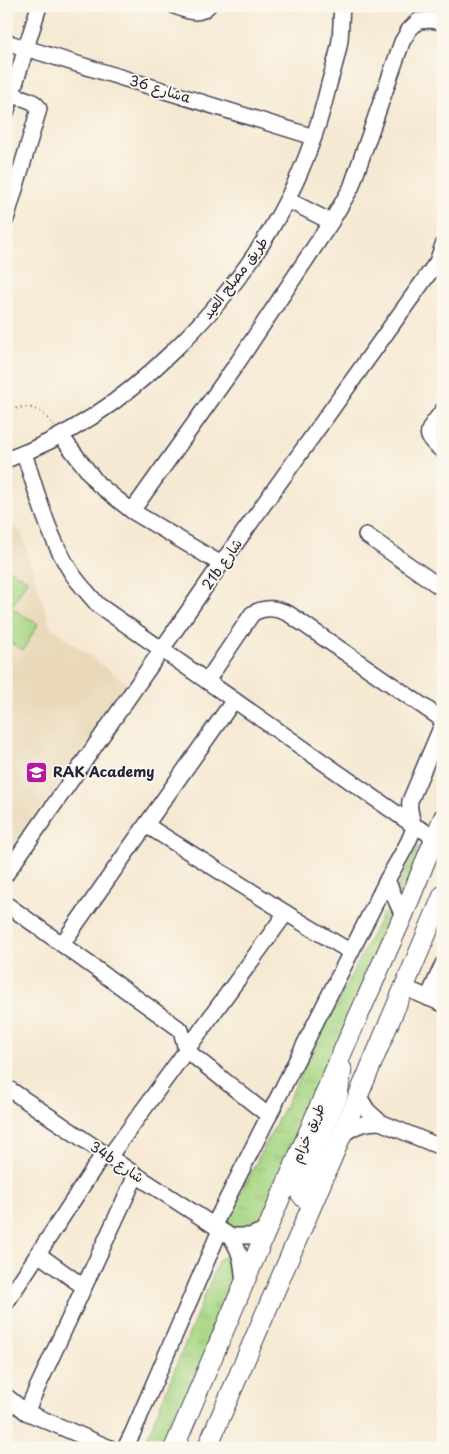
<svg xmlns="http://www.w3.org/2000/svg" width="449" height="1454" font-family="'Playpen Sans','Playpen Sans Arabic',sans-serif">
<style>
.built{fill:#e9d9ba}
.grass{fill:url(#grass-tufts);stroke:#657c60}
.pitch{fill:#a8d785;stroke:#657c60}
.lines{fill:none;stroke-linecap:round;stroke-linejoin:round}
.minor-casing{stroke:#424052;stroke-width:18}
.major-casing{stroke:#424052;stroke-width:21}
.path{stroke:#424052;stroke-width:2;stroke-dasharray:1 4;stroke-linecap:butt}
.minor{stroke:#fff;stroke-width:15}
.major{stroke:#fff;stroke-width:19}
.labels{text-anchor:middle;stroke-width:4;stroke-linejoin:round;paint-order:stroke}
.street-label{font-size:14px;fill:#22223b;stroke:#fbf7ec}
.poi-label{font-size:14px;font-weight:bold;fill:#22223b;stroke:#fbf7ec;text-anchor:start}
</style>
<defs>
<pattern id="grass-tufts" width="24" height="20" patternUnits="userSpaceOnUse" patternTransform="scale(1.25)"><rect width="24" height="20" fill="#a8d785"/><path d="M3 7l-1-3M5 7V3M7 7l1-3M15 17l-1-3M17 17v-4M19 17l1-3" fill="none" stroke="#90b874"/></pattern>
</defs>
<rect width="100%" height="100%" fill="#fbf7ec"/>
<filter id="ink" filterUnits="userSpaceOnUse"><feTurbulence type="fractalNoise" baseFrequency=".02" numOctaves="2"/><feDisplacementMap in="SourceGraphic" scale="10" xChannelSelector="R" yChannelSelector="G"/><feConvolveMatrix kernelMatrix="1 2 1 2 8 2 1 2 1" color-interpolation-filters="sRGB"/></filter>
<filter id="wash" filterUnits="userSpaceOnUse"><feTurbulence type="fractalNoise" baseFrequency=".0096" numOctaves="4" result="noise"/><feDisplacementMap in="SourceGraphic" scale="20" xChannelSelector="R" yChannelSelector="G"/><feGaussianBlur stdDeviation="1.12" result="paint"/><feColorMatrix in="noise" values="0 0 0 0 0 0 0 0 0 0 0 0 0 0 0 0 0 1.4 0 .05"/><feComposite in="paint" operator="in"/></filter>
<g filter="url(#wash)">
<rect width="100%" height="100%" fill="#f6e9d3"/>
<polygon class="built" points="6,523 21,532 50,626 129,685 6,859"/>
<g class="grass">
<polygon points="418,847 422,849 400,899 397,887"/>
<polygon points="388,908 393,911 392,918 255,1238 228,1232 226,1222 383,913"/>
<polygon points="228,1254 236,1257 240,1271 164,1448 143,1448 219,1260"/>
</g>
<polygon class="pitch" points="6,568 27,580 11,608 38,624 23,650 6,640"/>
</g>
<g filter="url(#ink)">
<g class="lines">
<defs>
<g id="minor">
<path d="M175,6C186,10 198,17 208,6"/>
<polyline points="6,42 314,137"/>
<polyline points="6,113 39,6"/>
<polyline points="288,200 331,222"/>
<path d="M6,219L39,109C36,100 21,98 12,95"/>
<polyline points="437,262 443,245"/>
<path d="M443,410C429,430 419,434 443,451"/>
<polyline points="61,436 98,484 132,511 221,564"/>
<path d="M24,453C37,493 48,536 71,572C78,583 89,594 98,605L413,825L435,837"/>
<path d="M6,460C69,437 123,400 170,354C249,278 304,192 329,84C333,70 338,55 340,40C341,29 341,18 342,6"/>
<polyline points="132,511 238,362 331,222 351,188 402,42 409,30 418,21 431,20 443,22"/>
<polyline points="366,535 443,589"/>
<path d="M207,681L252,614C265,606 276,608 289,614L443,720"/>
<polyline points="146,825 286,913 351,952"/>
<polyline points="6,874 221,564 437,262 443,260"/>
<polyline points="387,880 403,916"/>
<polyline points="6,904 181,1030 186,1050 269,1116"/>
<polyline points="62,944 234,700"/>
<polyline points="403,987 443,1004"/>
<polyline points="428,998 443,964"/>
<path d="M6,1087L136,1175L230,1236C242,1253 242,1263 244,1284"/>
<polyline points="358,1095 367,1110 380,1122 443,1148"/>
<path d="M341,1136C353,1126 364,1122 380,1122"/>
<polyline points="109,1157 286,913"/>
<path d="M214,1225L387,880C393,869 412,839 413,829C414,820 408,812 410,801L443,723"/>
<polyline points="230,1236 250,1236 267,1229"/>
<polyline points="38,1254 84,1287"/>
<polyline points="6,1303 104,1153"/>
<polyline points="6,1396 26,1412 110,1448"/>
<polyline points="26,1412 136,1175"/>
<polyline points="125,1448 133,1432 220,1230"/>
</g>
<g id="major">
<polyline points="316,1196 309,1198 304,1198 300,1193 300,1188 338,1095 342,1069"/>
<polyline points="174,1448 345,1046 403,916 443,818"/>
<polyline points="207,1448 316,1196 443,895"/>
</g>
</defs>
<use href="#minor" class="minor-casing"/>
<use href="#major" class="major-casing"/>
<path class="path" d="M6,411C28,404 40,406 54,426"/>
<use href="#minor" class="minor"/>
<use href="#major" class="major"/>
</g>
</g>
<defs>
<symbol id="school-square" viewBox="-11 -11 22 22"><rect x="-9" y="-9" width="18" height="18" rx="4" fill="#b5179e" stroke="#fbf7ec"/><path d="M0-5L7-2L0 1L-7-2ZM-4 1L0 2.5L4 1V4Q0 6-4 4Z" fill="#fff"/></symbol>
</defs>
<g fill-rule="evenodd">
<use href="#school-square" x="24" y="760" width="25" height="25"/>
</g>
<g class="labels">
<g class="street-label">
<text transform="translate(160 89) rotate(17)" y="5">شارع 36a</text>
<text transform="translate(235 278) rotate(-53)" y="5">طريق مصلح العيد</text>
<text transform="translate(222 564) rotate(-55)" y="5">21b شارع</text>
<text transform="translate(308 1133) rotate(-67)" y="5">طريق خزام</text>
<text transform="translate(117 1162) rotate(34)" y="5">34b شارع</text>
</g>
<g class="poi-label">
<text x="53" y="777">RAK Academy</text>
</g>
</g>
<rect width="449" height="1454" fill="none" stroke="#fbf7ec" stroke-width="25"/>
</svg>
